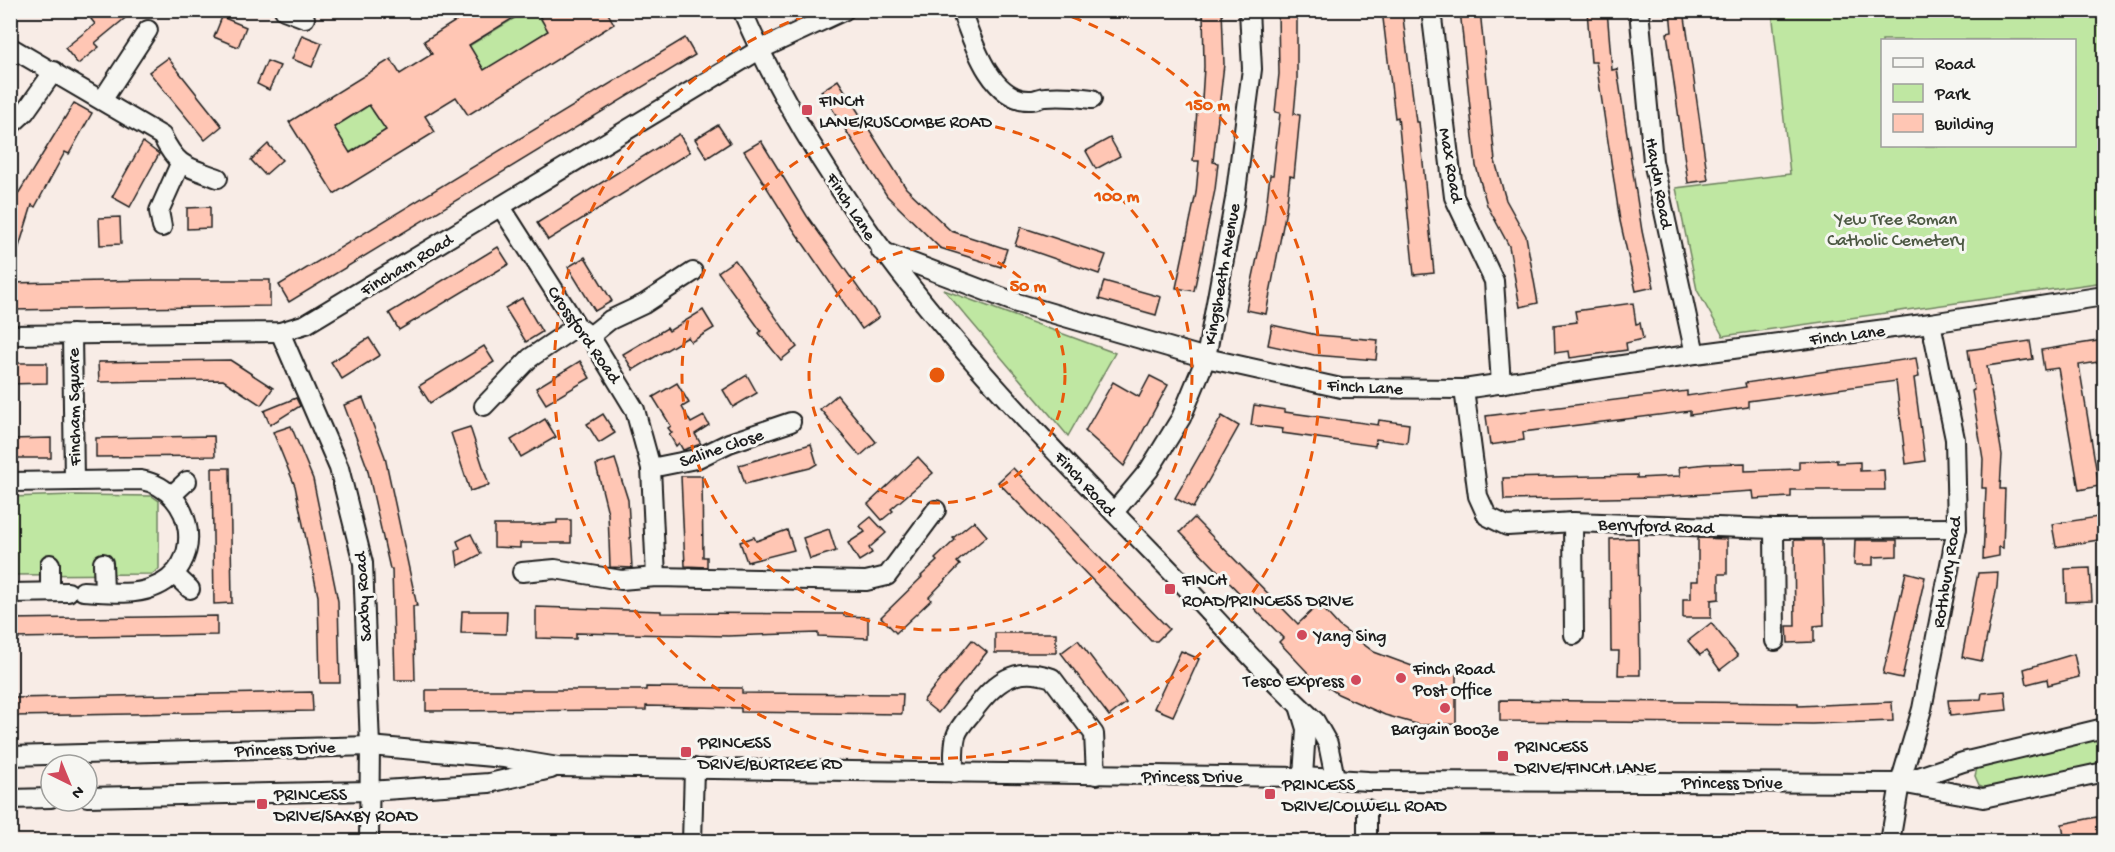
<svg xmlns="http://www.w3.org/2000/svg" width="2115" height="852" font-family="'Gochi Hand',sans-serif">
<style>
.green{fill:#bfe7a2;stroke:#6e825f;stroke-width:1.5;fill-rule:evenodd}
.building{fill:#ffc6b4;stroke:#1c1c1c;stroke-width:1.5;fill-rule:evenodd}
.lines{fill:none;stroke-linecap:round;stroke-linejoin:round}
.minor-casing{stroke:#1c1c1c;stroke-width:22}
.minor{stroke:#f6f6f2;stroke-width:18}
.ring{fill:none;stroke:#e8590c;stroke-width:3;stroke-dasharray:10 8}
.poi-dot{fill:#d1495b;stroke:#f6f6f2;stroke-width:2}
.labels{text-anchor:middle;stroke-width:6;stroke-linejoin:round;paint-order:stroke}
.poi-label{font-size:18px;fill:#1c1c1c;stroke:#f6f6f2;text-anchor:start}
.street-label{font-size:18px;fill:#1c1c1c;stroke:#f6f6f2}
.park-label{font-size:18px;fill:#4d5944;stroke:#f6f6f2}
.centre{fill:#e8590c;stroke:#f6f6f2;stroke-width:3}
.ring-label{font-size:18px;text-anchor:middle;font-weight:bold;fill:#e8590c;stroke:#f6f6f2;stroke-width:6;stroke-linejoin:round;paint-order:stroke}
</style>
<rect width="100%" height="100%" fill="#f8ece6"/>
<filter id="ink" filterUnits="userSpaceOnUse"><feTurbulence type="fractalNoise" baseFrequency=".0167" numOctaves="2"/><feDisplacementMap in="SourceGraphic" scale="12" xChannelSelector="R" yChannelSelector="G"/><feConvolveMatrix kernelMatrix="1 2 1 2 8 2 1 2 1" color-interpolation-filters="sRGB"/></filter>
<g filter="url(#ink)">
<g class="green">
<polygon points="526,11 536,11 548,31 479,74 464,49"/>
<path d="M1772,11H2104V282L1723,336L1697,290L1676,188L1790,174ZM2074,40V146H1882V40Z"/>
<polygon points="376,101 373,111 384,127 391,127 344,156 346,147 337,132 328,131"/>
<polygon points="944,290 1115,353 1068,436"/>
<polygon points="74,495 152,496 159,501 159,569 152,574 11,575 10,497"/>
<polygon points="2104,735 2104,764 1989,789 1979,785 1975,776 1977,768 1995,759"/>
</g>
<g class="building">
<polygon points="102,10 135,10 95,43 99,47 78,64 65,48 95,24 91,19"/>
<path d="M473,10H526L469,45L484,70L548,31L536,10H606L614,24L468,115L456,97L425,116L435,132L334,194L289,122L391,59L400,74L432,54L424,41ZM369,105L386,130L350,153L334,127Z"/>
<polygon points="1203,10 1222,10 1224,64 1213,162 1218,163 1215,190 1194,291 1176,288 1196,193 1199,161 1193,161 1198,98 1202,99 1204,67"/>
<polygon points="1278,10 1297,10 1297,82 1294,114 1300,115 1294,177 1290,176 1286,210 1266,314 1246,310 1264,225 1270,175 1273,175 1280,113 1275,112 1279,74"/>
<polygon points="1382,10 1402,10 1416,122 1419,122 1434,273 1414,275 1398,117 1395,118"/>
<polygon points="1460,10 1480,10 1495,161 1506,200 1526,236 1538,303 1520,307 1509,246 1487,205 1476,166"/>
<polygon points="1587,10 1607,10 1612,70 1617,69 1642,231 1654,287 1636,291 1620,221 1596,62 1591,62"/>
<polygon points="1670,10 1684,10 1708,180 1688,183 1667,33 1672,32"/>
<polygon points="222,17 246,27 238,47 214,37"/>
<polygon points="302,35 322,43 312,67 292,59"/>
<polygon points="685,38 695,55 289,302 279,285"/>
<polygon points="168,58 222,126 205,140 149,72"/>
<polygon points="267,61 280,66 269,90 257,84"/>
<polygon points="838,80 906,188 951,231 1007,249 1001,267 940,248 887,196 821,91"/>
<polygon points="74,103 92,113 69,154 65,152 35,207 32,205 14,263 10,263 10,207"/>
<polygon points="718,125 730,143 707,158 695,139"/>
<polygon points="679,134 690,152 548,240 537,223"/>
<polygon points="1110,138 1120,156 1096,169 1086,151"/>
<polygon points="761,141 807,216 879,317 862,329 791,226 744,151"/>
<polygon points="143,142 159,154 130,207 112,197"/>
<polygon points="268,144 282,160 265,175 251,160"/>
<polygon points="210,207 210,228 187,229 187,208"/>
<polygon points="120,217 121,244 100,245 99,218"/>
<polygon points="1021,227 1106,255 1099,274 1015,245"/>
<polygon points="498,247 509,264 399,330 389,313"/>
<polygon points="585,257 612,301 595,311 568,267"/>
<polygon points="735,260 797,347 781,360 759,333 761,331 718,272"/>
<polygon points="151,280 270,280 270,306 10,310 10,283"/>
<polygon points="1104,281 1161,297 1156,315 1099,299"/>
<polygon points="522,298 542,332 526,342 505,308"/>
<polygon points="1633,303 1636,324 1640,323 1643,339 1626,343 1627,350 1570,358 1569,351 1555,353 1554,325 1577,322 1575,311"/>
<polygon points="703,310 714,328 691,342 688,337 633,370 623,354 667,328 669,331"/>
<polygon points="1272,325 1317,335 1378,340 1376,360 1314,355 1268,345"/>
<polygon points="369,338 380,355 342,379 331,362"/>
<polygon points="2104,340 2104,361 2079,365 2099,486 2079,490 2058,368 2044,370 2041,350"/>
<polygon points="2030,341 2033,359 1987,366 2002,455 2000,489 2005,489 2003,548 1999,547 1999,556 1983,559 1986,488 1982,488 1983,459 1972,391 1974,390 1968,350"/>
<polygon points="484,346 494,362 430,403 419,386"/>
<polygon points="1916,358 1919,377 1914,378 1925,461 1906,464 1896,381 1748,401 1748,407 1690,415 1690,411 1523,432 1524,440 1490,445 1486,416 1687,391 1687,396 1746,387 1745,383"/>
<polygon points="230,360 273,388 261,405 223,380 99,382 98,362"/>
<polygon points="580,361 590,378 546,404 536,388"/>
<polygon points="10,363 47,363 47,383 10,384"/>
<polygon points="747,375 757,393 733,407 723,390"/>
<polygon points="1150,376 1168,385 1124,466 1085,431 1113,382 1139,397"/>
<polygon points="677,383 689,403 682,407 691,423 704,416 709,425 695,434 701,444 683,450 679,443 676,446 669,434 672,433 668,428 671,426 653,397"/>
<polygon points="837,395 876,442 860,456 820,409"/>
<polygon points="296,398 300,406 270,425 264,411"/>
<polygon points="363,398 385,457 417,606 413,606 415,680 395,680 392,569 390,569 367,467 344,405"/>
<polygon points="1254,405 1285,410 1285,412 1378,425 1379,420 1409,424 1407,443 1376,439 1375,446 1282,433 1283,429 1251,425"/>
<polygon points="603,414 615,433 599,443 587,424"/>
<polygon points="1222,416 1239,426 1193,508 1175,498"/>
<polygon points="545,419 556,437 521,457 511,440"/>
<polygon points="291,426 313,479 338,601 340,683 320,683 318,596 295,486 273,432"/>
<polygon points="470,427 489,485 470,491 451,433"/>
<polygon points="214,436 215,456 96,457 96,438"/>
<polygon points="51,438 51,458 10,458 10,439"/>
<polygon points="811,444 817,464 810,468 745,484 739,465"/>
<polygon points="918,457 933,473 891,509 893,511 882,520 868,504"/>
<polygon points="615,459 628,500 632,568 610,567 608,513 596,465"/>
<polygon points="1837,460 1837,463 1860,462 1860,471 1884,470 1885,490 1791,490 1791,497 1754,499 1753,491 1657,497 1504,500 1503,478 1637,475 1637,478 1680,476 1679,467 1707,464 1745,463 1745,471 1799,469 1799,461"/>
<polygon points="212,468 230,468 232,603 214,604"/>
<polygon points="1013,468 1169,629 1157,641 1151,641 998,482"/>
<polygon points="681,476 702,476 703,557 707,557 707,567 685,566"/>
<polygon points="2104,516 2104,539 2056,547 2052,524"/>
<polygon points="871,517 886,533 869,548 872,553 859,561 848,543 865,532 860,526"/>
<polygon points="1194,518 1298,624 1319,604 1339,626 1374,652 1412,666 1456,670 1456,724 1420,725 1385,715 1338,694 1310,675 1279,642 1283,638 1180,532"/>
<polygon points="557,520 571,520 571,543 520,543 520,548 494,547 494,525 532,525 557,523"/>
<polygon points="974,521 987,536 957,562 960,565 929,597 931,600 896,633 881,617 922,577 921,576 937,561 935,559 955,540 953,538"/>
<polygon points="829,529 836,551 810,559 803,538"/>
<polygon points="787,530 794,550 747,562 740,542 754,537 756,541"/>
<polygon points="471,534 481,554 458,566 456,551 460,549 457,541"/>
<polygon points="1638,538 1640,675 1618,675 1619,651 1611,651 1610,539"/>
<polygon points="1698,538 1727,539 1727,574 1719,574 1719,599 1711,600 1711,618 1683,618 1683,599 1691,599 1691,581 1698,581"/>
<polygon points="1794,540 1822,540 1824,625 1814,626 1814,642 1788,643 1787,626 1795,626"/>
<polygon points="1855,540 1897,540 1897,556 1873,557 1873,565 1854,565"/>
<polygon points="2090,568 2092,601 2066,602 2065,569"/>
<polygon points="1906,572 1925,577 1902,678 1883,674"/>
<polygon points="1998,572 1997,587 1982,661 1962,657 1978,573"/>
<polygon points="536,607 661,611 661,613 844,614 844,616 868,617 868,638 818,636 818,633 728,636 576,633 576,639 536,638"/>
<polygon points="462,611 507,611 506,634 461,633"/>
<polygon points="217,616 217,635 10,638 10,619"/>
<polygon points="1711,623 1738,656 1720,670 1706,651 1700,655 1688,641"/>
<rect x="995" y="633" width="61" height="20"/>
<polygon points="972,640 987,652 938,713 923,701"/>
<polygon points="1078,640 1126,703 1109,716 1061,653"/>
<polygon points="1181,651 1199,659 1173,716 1154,708"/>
<polygon points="2074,654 2079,677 2048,685 2047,679 2027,684 2024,669"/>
<polygon points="646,687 742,688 742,693 903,694 902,714 741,712 741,708 646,706 646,710 426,711 426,690 646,690"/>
<polygon points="2005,691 2007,710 1950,716 1948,700 1981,699 1982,693"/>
<polygon points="312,692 313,711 13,716 13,698"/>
<polygon points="1500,700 1798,703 1798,706 1892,702 1893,721 1812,724 1500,721"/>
<polygon points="2097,817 2101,835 2065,842 2062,824"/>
</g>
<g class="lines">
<defs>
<g id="minor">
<polyline points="284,10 305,18"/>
<path d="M742,10C833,225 998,394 1158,558C1211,612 1260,670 1315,721L1328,744L1335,778"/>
<path d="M961,10C972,40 991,103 1032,100C1036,100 1041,97 1045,97C1061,96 1077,97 1092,99"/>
<polyline points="1431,10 1454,197 1494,281 1501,384"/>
<polyline points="1639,10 1653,161 1695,354"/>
<path d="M10,47L162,136C178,168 186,166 218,178"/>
<polyline points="103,99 148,30"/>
<polyline points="10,126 25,112 54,71"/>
<polyline points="501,207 577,326 590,336 635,410 651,468 656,577"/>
<polyline points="162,227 159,211 180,164"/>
<polyline points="881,251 1017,303 1206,358 1341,388 1464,389 1695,354 1931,323 2104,296"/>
<polyline points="280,332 339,468 363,563 370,746 369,842"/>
<polyline points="72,334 74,481"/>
<polyline points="10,335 280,332 306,324 759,50 845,10"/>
<polyline points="590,336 610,320 644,304 693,272"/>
<polyline points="1464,389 1478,496 1487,516 1507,526 1573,522 1774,529 1957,528"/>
<polyline points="484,406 530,358 577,326"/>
<polyline points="651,468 696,459 729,443 791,422"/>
<path d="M10,482L141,480C196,490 207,568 152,588C132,596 104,592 83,591"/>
<polyline points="172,495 187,481"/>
<polyline points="1114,512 1149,470 1181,418 1206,358 1235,199 1252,69 1249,10"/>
<polyline points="1573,522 1574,635"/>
<polyline points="1774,529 1775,641"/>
<polyline points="103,563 104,592"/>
<polyline points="50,564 50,592"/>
<polyline points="522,572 555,569 621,580 656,577 866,581 887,576 936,510"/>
<polyline points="174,574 190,589"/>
<polyline points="10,593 68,592"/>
<polyline points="1300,709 1306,729 1303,777"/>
<polyline points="10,756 370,746 504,758 558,767 1303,777 1368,781 1900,783 1983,798 2104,772"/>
<path d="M954,773C954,762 953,748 956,736C959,726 968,718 974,710C995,682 1015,665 1052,678L1094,734L1096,775"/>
<polyline points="1901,783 1963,762 2104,728"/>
<polyline points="87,797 369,791 489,783 551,769"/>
<polyline points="10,799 51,798"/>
<polyline points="692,842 694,768"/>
<polyline points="1367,842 1367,809"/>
<polyline points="1890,842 1900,783 1922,709 1957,528 1955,439 1931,323"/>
</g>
</defs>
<use href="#minor" class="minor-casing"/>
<use href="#minor" class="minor"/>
</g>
</g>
<g class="ring">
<circle cx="937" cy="375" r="128"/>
<circle cx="937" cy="375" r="255"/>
<path d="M1055 11A383 383 0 1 1 819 11"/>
</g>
<g class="poi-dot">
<rect x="801" y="104" width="12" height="12" rx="3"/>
<rect x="1164" y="583" width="12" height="12" rx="3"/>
<circle cx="1302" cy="635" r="6"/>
<circle cx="1401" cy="678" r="6"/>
<circle cx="1356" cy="680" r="6"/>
<circle cx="1445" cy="708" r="6"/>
<rect x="680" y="746" width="12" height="12" rx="3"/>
<rect x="1497" y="750" width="12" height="12" rx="3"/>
<rect x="1264" y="788" width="12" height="12" rx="3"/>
<rect x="256" y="798" width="12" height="12" rx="3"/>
</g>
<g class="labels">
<g class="poi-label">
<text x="819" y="106">FINCH<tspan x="819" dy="21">LANE/RUSCOMBE ROAD</tspan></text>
<text x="1182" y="585">FINCH<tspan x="1182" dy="21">ROAD/PRINCESS DRIVE</tspan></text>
<text x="1314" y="641">Yang Sing</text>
<text x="1413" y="674">Finch Road<tspan x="1413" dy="21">Post Office</tspan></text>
<text x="1344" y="686" text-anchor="end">Tesco Express</text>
<text x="1445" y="734" text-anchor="middle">Bargain Booze</text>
<text x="698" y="748">PRINCESS<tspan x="698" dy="21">DRIVE/BURTREE RD</tspan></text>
<text x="1515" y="752">PRINCESS<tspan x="1515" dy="21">DRIVE/FINCH LANE</tspan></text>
<text x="1282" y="790">PRINCESS<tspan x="1282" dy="21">DRIVE/COLWELL ROAD</tspan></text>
<text x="274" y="800">PRINCESS<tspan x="274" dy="21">DRIVE/SAXBY ROAD</tspan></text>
</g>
<g class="street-label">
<text transform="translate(1452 165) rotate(80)" y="6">Max Road</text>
<text transform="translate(1660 183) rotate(80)" y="6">Haydn Road</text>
<text transform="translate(852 206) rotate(57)" y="6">Finch Lane</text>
<text transform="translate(406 264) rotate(-31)" y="6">Fincham Road</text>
<text transform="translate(1221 274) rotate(-80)" y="6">Kingsheath Avenue</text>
<text transform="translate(585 334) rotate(55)" y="6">Crossford Road</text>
<text transform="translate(1847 334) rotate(-7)" y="6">Finch Lane</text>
<text transform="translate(1365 386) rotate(3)" y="6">Finch Lane</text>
<text transform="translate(73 407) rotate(-91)" y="6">Fincham Square</text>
<text transform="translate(721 447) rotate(-19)" y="6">Saline Close</text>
<text transform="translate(1086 483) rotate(47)" y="6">Finch Road</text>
<text transform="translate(1656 525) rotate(2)" y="6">Berryford Road</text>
<text transform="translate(1946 572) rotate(-81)" y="6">Rothbury Road</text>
<text transform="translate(362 597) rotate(-94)" y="6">Saxby Road</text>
<text transform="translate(285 748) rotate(-2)" y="6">Princess Drive</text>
<text x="1192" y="782">Princess Drive</text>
<text x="1732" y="788">Princess Drive</text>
</g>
<g class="park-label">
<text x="1896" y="224">Yew Tree Roman<tspan x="1896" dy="21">Catholic Cemetery</tspan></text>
</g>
</g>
<circle cx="937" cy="375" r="9" class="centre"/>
<g class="ring-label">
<text x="1208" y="110">150 m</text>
<text x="1117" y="201">100 m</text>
<text x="1028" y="291">50 m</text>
</g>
<rect width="2115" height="852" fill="none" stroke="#f6f6f2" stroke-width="36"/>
<rect x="18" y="18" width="2079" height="816" fill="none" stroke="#1c1c1c" stroke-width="2" filter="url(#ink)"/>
<rect x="1881" y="39" width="195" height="108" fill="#f6f6f2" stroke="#9f9f9c" stroke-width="1.5"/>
<rect x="1893" y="58" width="30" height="9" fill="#f6f6f2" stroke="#9f9f9c" stroke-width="1.5"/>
<text x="1935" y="69" font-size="18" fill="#1c1c1c">Road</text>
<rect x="1893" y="84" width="30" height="18" fill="#bfe7a2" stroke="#9f9f9c" stroke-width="1.5"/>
<text x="1935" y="99" font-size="18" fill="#1c1c1c">Park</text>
<rect x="1893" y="114" width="30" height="18" fill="#ffc6b4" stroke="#9f9f9c" stroke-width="1.5"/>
<text x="1935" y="129" font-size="18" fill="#1c1c1c">Building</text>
<g transform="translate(69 783) rotate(137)"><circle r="28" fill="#f6f6f2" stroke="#9f9f9c" stroke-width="1.5"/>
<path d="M0-4.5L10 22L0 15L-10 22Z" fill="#d1495b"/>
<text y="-9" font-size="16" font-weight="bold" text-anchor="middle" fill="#1c1c1c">N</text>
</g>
</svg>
